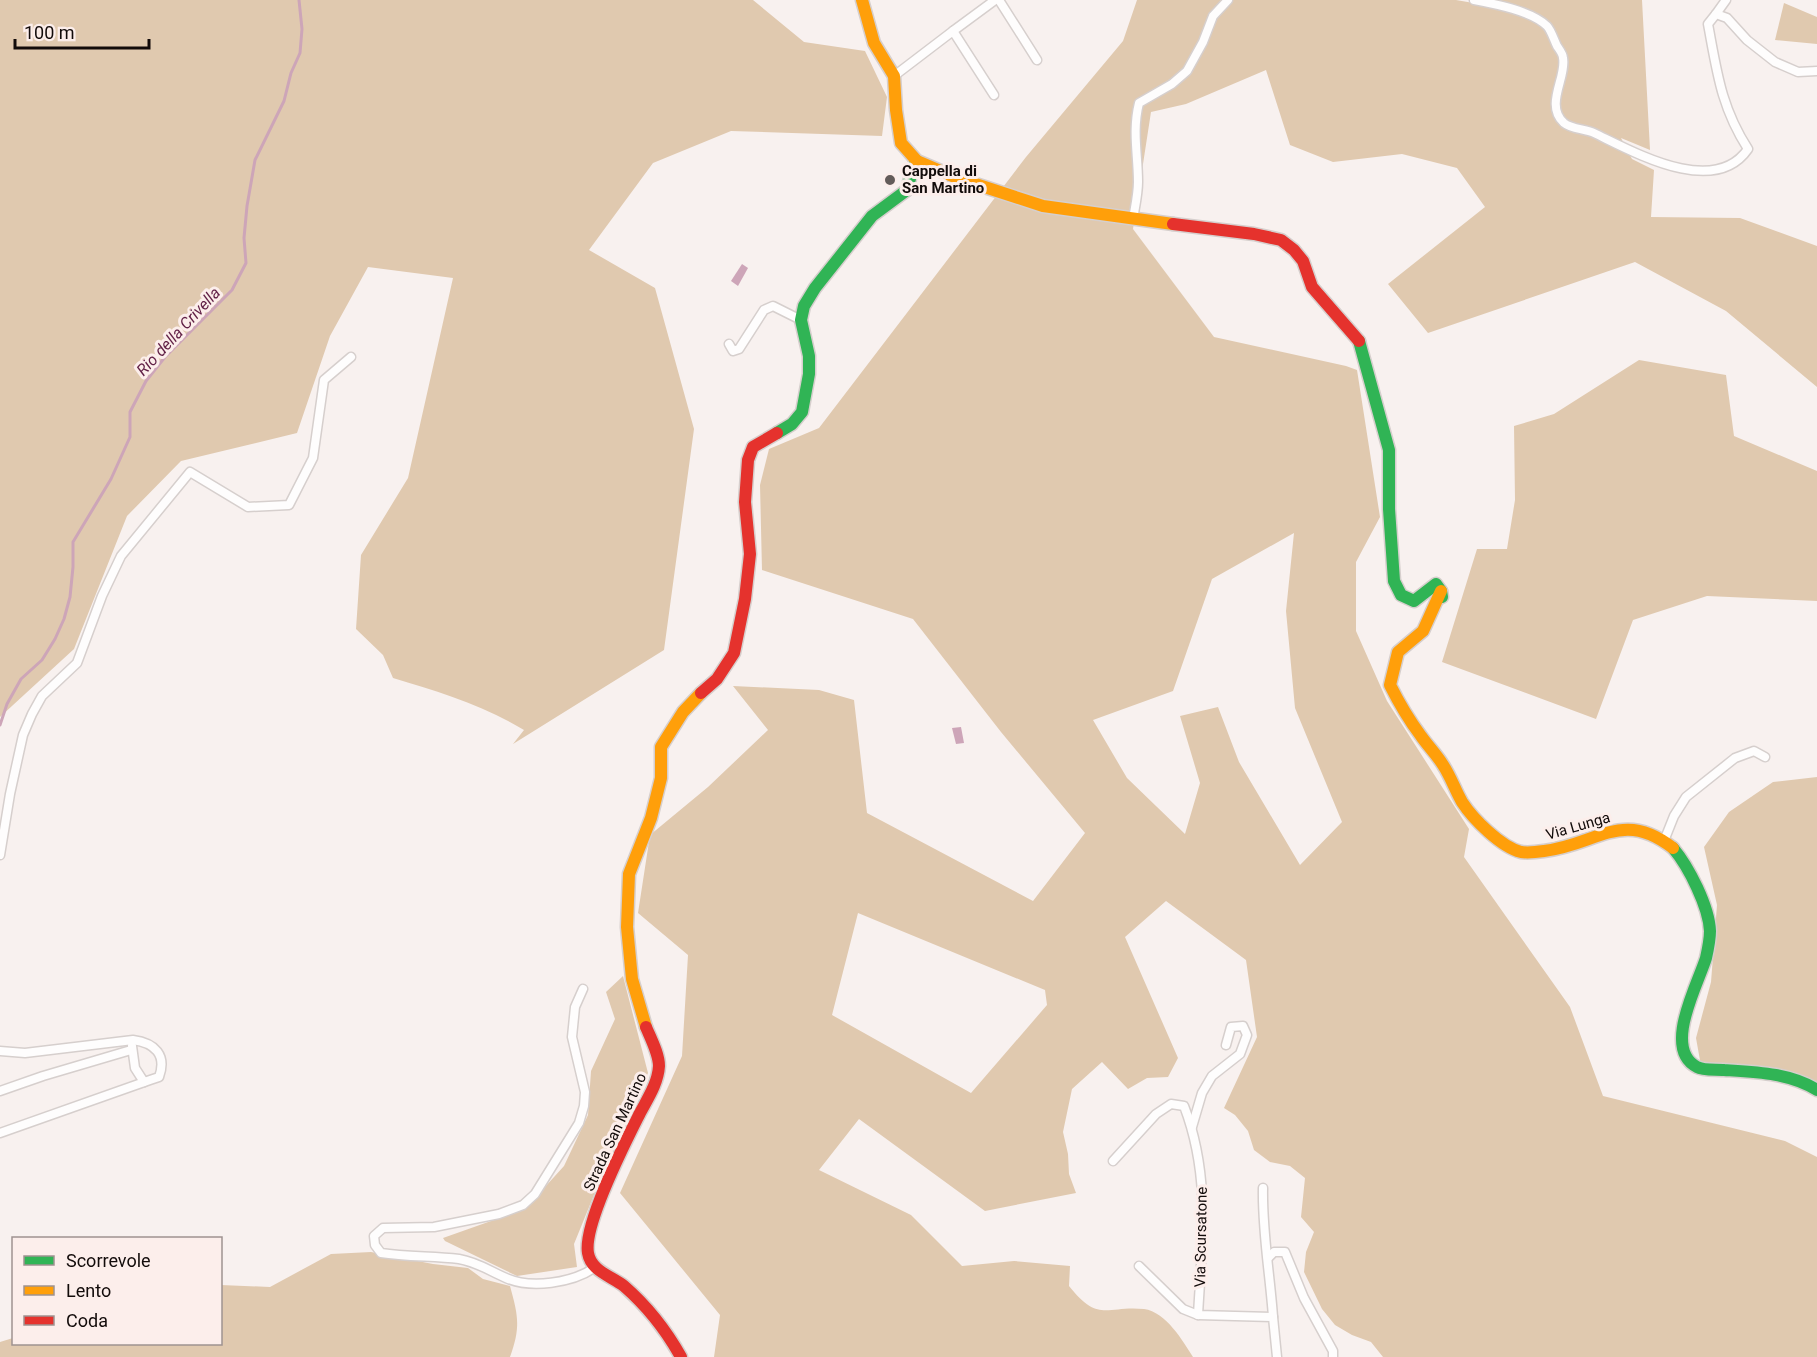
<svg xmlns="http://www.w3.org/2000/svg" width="1817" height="1357" font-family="Roboto,sans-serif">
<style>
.forest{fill:#e0c9af;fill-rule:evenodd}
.water{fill:#cda5b8}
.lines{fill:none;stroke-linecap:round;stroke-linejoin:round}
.stream{stroke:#cda5b8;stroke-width:3}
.street-casing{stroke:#d6cfcd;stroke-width:11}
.fast-casing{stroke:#d6cfcd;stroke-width:15}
.slow-casing{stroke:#d6cfcd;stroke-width:15}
.jam-casing{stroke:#d6cfcd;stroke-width:15}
.street{stroke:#fefdfd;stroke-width:8}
.fast{stroke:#30b455;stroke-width:12}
.slow{stroke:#ff9f0a;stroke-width:12}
.jam{stroke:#e5322d;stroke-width:12}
.poi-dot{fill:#625c5a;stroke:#fceeeb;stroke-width:2}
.labels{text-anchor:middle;stroke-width:6;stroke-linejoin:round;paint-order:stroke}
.poi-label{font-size:15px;font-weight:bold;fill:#120b0a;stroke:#fceeeb;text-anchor:start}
.street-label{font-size:15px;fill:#120b0a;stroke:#fceeeb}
.water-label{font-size:16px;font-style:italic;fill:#601f45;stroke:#fceeeb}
</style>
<rect width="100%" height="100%" fill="#f8f1ef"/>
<g class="forest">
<path d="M0,0H753L804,42L865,51L887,97L882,136L731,131L653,163L589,250L655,288L694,429L664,650L513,744L524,730C485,706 437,691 393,678L383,655L356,629L361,555L408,478L453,278L368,267L330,336L297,433L181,461L127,516L74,649L0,717Z"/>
<path d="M1137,0H1456L1485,5L1491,0H1642L1650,150L1621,138L1632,159L1654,170L1651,217L1740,218L1817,246V387L1726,311L1635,262L1428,333L1388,284L1485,207L1457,168L1402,154L1333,162L1290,145L1266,70L1186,104L1151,112L1133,229L1214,337L1346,366L1357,370L1380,517L1356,562V631L1387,701L1469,829L1464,857L1570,1007L1603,1096L1785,1141L1817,1157V1357H1383L1371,1342L1352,1335L1335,1325L1322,1309L1304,1272L1306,1252L1314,1232L1301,1217L1305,1178L1290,1166L1270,1162L1254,1150L1248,1131L1235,1115L1224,1108L1257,1037L1246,960L1166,901L1125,937L1178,1058L1168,1077L1147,1078L1128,1089L1102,1062L1072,1089L1063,1132L1068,1154L1069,1174L1076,1193L985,1211L859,1119L819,1170L911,1215L962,1266L1014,1261L1070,1266L1069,1286C1099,1324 1107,1305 1144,1309C1166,1312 1183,1341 1193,1357H714L720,1315L620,1193L682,1056L688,955L638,913L650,835L708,787L768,730L733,686L819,690L854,700L867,813L1033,901L1085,833L1001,732L913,619L762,570L760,485L769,449L819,428L1026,157L1123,41ZM1294,533L1286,611L1295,708L1342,822L1300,865L1239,762L1218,707L1180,716L1200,783L1185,834L1127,778L1093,720L1173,691L1212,579ZM858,913L1045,990L1047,1005L971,1093L832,1015Z"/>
<polygon points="1784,3 1817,17 1817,44 1775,40"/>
<polygon points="1639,360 1726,375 1734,436 1817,471 1817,601 1707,596 1633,620 1596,719 1442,662 1477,549 1507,549 1515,500 1514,426 1554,414"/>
<polygon points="1817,777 1817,1088 1701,1066 1696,1038 1711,982 1717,905 1704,847 1729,812 1773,782"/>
<polygon points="623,976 648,1073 609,1158 574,1244 577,1267 517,1276 445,1241 443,1238 525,1209 564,1166 588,1115 591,1071 615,1019 606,992"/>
<path d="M371,1252L433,1264L468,1268L483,1279L510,1286C518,1315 521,1327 510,1357H0V1342L13,1338L14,1344H220L221,1285L270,1287L331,1254Z"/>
</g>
<g class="water">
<polygon points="742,264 748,268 738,286 731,281"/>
<polygon points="961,727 964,743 956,744 952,728"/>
</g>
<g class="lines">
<polyline class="stream" points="0,725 7,704 21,679 42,660 55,639 64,619 70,597 73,567 73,542 111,479 130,437 130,412 146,381 165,357 232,290 246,263 244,238 247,206 255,160 284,101 291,73 300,53 302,29 299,0"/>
<defs>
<g id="street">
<polyline points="999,0 1037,60"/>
<path d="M1474,0C1495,4 1532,11 1547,26C1551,30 1554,40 1557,46C1559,49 1563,54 1563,58C1567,77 1544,105 1564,123C1571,129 1586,129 1594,133C1634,152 1714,198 1748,149C1721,107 1717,72 1708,24L1716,14L1727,18L1747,40L1775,62L1798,72L1817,71"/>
<polyline points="1716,14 1726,0"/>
<polyline points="953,31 995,0"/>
<polyline points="894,76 953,31 994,95"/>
<path d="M1133,219C1135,207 1138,194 1138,182C1138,155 1132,131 1139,103L1172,84L1187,71L1203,42L1213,16L1228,0"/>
<polyline points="729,344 733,351 739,349 764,310 773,306 801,320"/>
<polyline points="1664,841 1674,816 1686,797 1735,758 1754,751 1765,757"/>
<polyline points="0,855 10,794 23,735 32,714 42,696 77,663 102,596 121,556 190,472 248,507 289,505 313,458 324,380 351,357"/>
<path d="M583,989L575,1007L572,1037L585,1092L584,1106L579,1123L535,1194L523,1205L499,1214L434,1227L383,1228L374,1236L375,1245L381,1253C407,1257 433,1256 459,1259C477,1262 490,1271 506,1278C531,1289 572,1283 594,1268"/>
<polyline points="132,1046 135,1068 144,1082"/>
<path d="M0,1051L25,1053L133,1040C155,1043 167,1055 159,1077L150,1080L0,1133"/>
<polyline points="0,1091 43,1076 131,1050"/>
<polyline points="1192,1127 1202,1093 1212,1076 1240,1054 1247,1035 1243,1026 1231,1027 1226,1045"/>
<path d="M1113,1161L1156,1114L1171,1104L1184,1106C1211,1176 1202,1243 1198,1315L1273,1317L1277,1357"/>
<path d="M1263,1188C1262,1231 1270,1274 1273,1317"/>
<polyline points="1268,1258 1274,1252 1285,1252 1304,1298 1333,1351 1333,1357"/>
<polyline points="1139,1266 1183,1309 1198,1315"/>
</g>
<g id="fast">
<polyline points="1359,341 1389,450 1389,509 1394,581 1401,595 1414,601 1436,584 1441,591 1442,597"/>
<polyline points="777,433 792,424 802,412 809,374 809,356 801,320 804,306 815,288 872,216 907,190 913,167 917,161"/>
<path d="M1673,848C1689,867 1709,907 1710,931C1710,940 1708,949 1706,958C1698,984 1662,1049 1697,1067C1704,1071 1717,1069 1724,1070C1756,1072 1790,1073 1817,1090"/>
</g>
<g id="slow">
<polyline points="862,0 874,43 894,76 896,110 901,143 917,161 957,178 1043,206 1173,224"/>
<path d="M1441,591L1423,631L1398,652L1390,685C1399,703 1409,720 1421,736C1428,746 1437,755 1443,765C1451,777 1455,790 1462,802C1473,819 1501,847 1521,852C1528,853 1537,852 1544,851C1597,845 1622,808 1673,848"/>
<polyline points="646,1027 632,979 627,927 629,874 651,818 661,778 661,747 683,712 701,693"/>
</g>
<g id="jam">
<polyline points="1173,224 1254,234 1281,240 1294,250 1303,261 1312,287 1359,341"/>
<polyline points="701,693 717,679 734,653 745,599 750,554 745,502 748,460 753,447 777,433"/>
<path d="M646,1027C651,1039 659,1054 659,1066C658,1083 648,1098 640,1113C626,1141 583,1224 588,1253C591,1271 611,1276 624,1286C647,1306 666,1330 681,1357"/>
</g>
</defs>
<use href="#street" class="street-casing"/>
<use href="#fast" class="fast-casing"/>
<use href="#slow" class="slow-casing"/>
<use href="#jam" class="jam-casing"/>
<use href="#street" class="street"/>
<use href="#fast" class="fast"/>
<use href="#slow" class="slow"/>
<use href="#jam" class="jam"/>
</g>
<circle class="poi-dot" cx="890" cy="180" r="6"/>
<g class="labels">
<g class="poi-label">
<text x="902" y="176">Cappella di<tspan x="902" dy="17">San Martino</tspan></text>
</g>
<g class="street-label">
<text transform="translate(1578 826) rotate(-16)" y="5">Via Lunga</text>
<text transform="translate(615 1132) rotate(-65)" y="5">Strada San Martino</text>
<text transform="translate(1201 1237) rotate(-89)" y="5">Via Scursatone</text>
</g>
<g class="water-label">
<text transform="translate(178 331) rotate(-47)" y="6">Rio della Crivella</text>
</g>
</g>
<rect x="12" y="1237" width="210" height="108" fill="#fceeeb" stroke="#9e9391" stroke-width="1.5"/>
<rect x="24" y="1256" width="30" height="9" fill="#30b455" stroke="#9e9391" stroke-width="1.5"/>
<text x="66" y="1267" font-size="18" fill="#120b0a">Scorrevole</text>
<rect x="24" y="1286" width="30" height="9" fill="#ff9f0a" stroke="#9e9391" stroke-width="1.5"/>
<text x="66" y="1297" font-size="18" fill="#120b0a">Lento</text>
<rect x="24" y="1316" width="30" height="9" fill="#e5322d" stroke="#9e9391" stroke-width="1.5"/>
<text x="66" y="1327" font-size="18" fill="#120b0a">Coda</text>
<path d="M15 39v9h134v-9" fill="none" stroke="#120b0a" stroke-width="3"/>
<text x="24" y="39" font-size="18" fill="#120b0a" stroke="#fceeeb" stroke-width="4.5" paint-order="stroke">100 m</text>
</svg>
